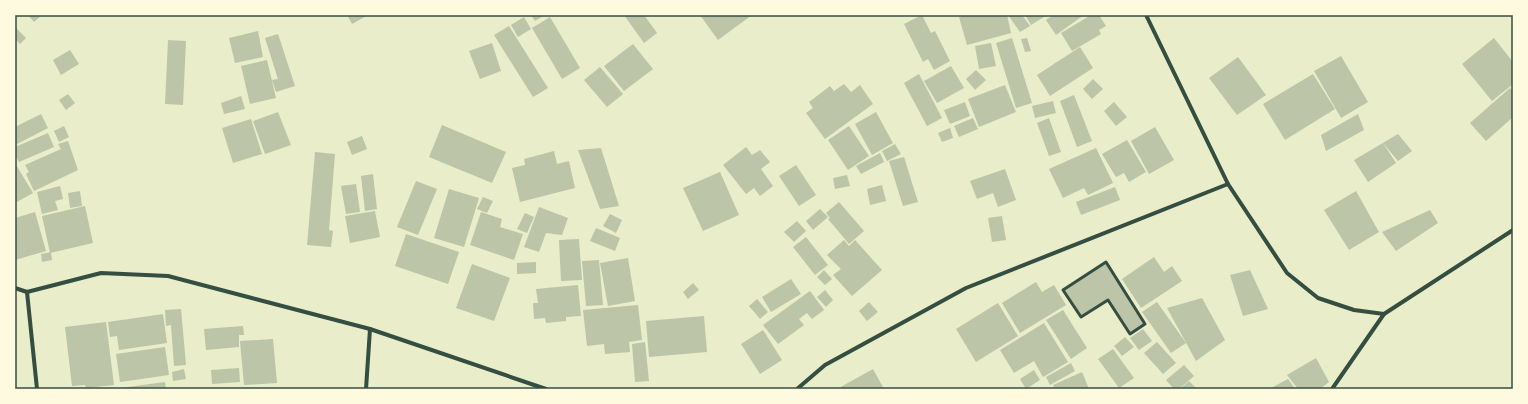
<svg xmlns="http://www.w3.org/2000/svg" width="1528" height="404" font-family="'Asap Condensed',sans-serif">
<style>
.building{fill:#bcc5a7}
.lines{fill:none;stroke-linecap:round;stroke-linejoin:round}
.service{stroke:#344e41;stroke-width:3}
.minor{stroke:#344e41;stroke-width:4}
.neatline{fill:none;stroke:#344e41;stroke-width:1.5}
</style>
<rect width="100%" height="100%" fill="#e9edc9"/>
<g class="building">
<polygon points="28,15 42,15 34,22"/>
<polygon points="347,15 368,15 352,24"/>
<polygon points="531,15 545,15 535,21"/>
<polygon points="624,15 644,15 657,33 644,43"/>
<polygon points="700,15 752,15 718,40"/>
<polygon points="922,15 931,33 935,31 950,61 934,70 928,59 923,62 904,24"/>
<polygon points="967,15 1007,15 1011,33 967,45 959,17"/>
<polygon points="1008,15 1022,15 1030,26 1020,32"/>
<polygon points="1025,15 1047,15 1031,25"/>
<polygon points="1053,15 1084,15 1056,35 1046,20"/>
<polygon points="1091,15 1099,15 1106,26 1099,30 1101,34 1072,51 1061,33"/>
<polygon points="524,17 531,29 518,37 511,25"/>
<polygon points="550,17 580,68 562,79 532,28"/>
<polygon points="509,26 548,88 533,97 494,35"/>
<polygon points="15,27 26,38 20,44 15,39"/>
<polygon points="258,31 263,57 235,63 229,38"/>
<polygon points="278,34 295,86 276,92 272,80 278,79 265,38"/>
<polygon points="1012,38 1032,103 1016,108 996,43"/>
<polygon points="1027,38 1031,51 1025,52 1021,39"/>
<polygon points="1494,38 1513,62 1513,84 1492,101 1462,64"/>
<polygon points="168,40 186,41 183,105 165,104"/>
<polygon points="492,43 501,71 480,79 469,51"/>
<polygon points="991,43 996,66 979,69 975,46"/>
<polygon points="633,44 653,69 624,91 604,66"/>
<polygon points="1080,47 1093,68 1050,96 1037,75"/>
<polygon points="70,50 79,64 61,75 53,60"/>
<polygon points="1341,56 1368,102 1341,118 1314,71"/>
<polygon points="1238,57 1266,95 1237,115 1209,78"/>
<polygon points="267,60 276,98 250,104 241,66"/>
<polygon points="951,66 964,88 937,103 924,81"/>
<polygon points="600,67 623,94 607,107 584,80"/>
<polygon points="976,70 986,80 975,90 966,79"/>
<polygon points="919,74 942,118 927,126 904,83"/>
<polygon points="1313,74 1335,109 1285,140 1263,104"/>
<polygon points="1093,79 1103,89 1092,99 1083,89"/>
<polygon points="844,84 851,92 860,85 873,104 825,139 806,113 813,108 809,102 830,86 834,91"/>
<polygon points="1005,85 1016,112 979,127 968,99"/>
<polygon points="1510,88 1513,92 1513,117 1486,141 1470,123"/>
<polygon points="68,94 75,103 66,110 59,100"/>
<polygon points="1074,95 1092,141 1077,147 1060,101"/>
<polygon points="241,96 245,109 224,114 221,103"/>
<polygon points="1053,101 1056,113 1035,118 1032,106"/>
<polygon points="965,102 970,116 950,124 944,110"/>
<polygon points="1114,102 1127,117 1116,126 1104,111"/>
<polygon points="278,112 291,145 265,154 253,121"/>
<polygon points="876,112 893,143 872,155 855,124"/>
<polygon points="41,114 48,128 15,145 15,127"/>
<polygon points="1358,114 1364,130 1326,151 1321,135"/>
<polygon points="973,118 978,129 959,137 954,126"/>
<polygon points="1049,118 1061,152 1049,156 1037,123"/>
<polygon points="251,119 262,154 233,163 222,128"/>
<polygon points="442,125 506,152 492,183 429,157"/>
<polygon points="64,126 69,137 59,142 54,131"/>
<polygon points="849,126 869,156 848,170 828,140"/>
<polygon points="1155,127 1174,160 1149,174 1131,141"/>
<polygon points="950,128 953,138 942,142 938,133"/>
<polygon points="48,133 54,147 19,162 15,154 15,147"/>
<polygon points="1398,134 1412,151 1398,161 1383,143 1396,163 1368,182 1354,160"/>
<polygon points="362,136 367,149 352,155 347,142"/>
<polygon points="1127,140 1146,172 1129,182 1124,173 1116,177 1102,154"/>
<polygon points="68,141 78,170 34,191 26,174 29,172 25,165 61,149 58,144"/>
<polygon points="895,144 901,154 887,161 882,151"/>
<polygon points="746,147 752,155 760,150 770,162 761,169 773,186 760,196 754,188 746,194 723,165"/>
<polygon points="601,148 619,206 600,209 578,150"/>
<polygon points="1096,148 1113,183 1088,195 1084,188 1063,198 1049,169"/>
<polygon points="554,151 557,164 569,161 575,188 520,202 512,168 525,165 524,159"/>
<polygon points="315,152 335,154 329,230 333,231 331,247 307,245"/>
<polygon points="880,153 884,162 861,174 856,166"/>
<polygon points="904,157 918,202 903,206 889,161"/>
<polygon points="15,163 33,193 15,203"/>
<polygon points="796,165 816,195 799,206 779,176"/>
<polygon points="1005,169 1016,200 998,207 993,193 977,199 970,181"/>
<polygon points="720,172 739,215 703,231 683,188"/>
<polygon points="373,174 377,209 365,211 361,176"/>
<polygon points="847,175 850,186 835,189 833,178"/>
<polygon points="416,181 437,189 418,235 397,227"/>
<polygon points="356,184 360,212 346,214 341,186"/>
<polygon points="882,185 886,201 870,205 867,189"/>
<polygon points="60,186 63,199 55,201 58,210 42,214 37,192"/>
<polygon points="1115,187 1120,200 1081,215 1076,202"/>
<polygon points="449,189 479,198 464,247 434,238"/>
<polygon points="80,191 82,206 70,208 68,193"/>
<polygon points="1356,191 1379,232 1349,250 1324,210"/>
<polygon points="483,197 493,201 487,213 477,209"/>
<polygon points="839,202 864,231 849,244 828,219 830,218 826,213"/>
<polygon points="85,206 93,243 50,253 42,216"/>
<polygon points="539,207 568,218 562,235 546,233 539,252 524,247"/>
<polygon points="820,209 828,217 813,230 806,221"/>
<polygon points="1430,210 1438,223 1396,251 1382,232"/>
<polygon points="375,211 380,237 350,243 345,216"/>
<polygon points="35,212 46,251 15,260 15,218"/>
<polygon points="481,212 502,219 500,227 523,234 514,260 470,245"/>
<polygon points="525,213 534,217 527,233 517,229"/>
<polygon points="610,214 622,220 616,233 603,226"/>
<polygon points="1002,216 1006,240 992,242 988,218"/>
<polygon points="797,221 806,231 794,242 784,232"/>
<polygon points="596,228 620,238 615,251 590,241"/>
<polygon points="406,234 459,252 448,284 395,266"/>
<polygon points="806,237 828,265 815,275 793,247"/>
<polygon points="579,239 582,280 561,281 559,240"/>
<polygon points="844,240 849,246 855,240 882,270 852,296 833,275 841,269 827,255"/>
<polygon points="51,252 52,260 42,262 41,254"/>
<polygon points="1154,257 1164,272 1172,266 1182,281 1141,308 1122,279"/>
<polygon points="628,258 635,301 608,306 600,263"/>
<polygon points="599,260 603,305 586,306 582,261"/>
<polygon points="536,262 536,273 517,274 517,263"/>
<polygon points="1106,262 1145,324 1130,334 1108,300 1081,317 1063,290"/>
<polygon points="472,264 510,278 494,321 456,308"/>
<polygon points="824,270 832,279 825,285 817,277"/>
<polygon points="1250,270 1268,309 1243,316 1230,275"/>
<polygon points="791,279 801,294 771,312 762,297"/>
<polygon points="1036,282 1042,292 1054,285 1066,305 1020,333 1002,303"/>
<polygon points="693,283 699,290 688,299 683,292"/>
<polygon points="578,285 581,316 566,317 566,321 546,323 545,318 534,319 533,303 538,303 536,289"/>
<polygon points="825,290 833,300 826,307 817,297"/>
<polygon points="810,291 824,310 812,319 807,313 799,319 804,325 778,344 763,325"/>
<polygon points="1202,298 1225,340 1196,361 1167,308"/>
<polygon points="757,299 768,312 760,319 749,306"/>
<polygon points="869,302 878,312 867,321 859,311"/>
<polygon points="1157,302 1186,343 1171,353 1142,312"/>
<polygon points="998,303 1018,336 976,362 956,329"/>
<polygon points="638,305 642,340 629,342 630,352 605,354 604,344 587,346 583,310"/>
<polygon points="181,309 186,365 174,366 171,325 166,326 165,310"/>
<polygon points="1063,310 1087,348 1071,359 1046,320"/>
<polygon points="163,314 167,343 119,350 117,336 110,337 108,322"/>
<polygon points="704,316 707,352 649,357 646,321"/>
<polygon points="106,322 114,385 86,388 85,385 72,386 65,327"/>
<polygon points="1044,323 1068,362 1043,377 1034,361 1014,373 1000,350"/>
<polygon points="243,326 244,335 239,335 239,347 206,350 204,329"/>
<polygon points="1143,329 1152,341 1139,350 1130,338"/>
<polygon points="763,330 782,360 760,374 741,344"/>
<polygon points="1125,337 1134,347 1122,356 1114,346"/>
<polygon points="273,339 277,383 244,385 240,341"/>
<polygon points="645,342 649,381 635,382 632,344"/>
<polygon points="1157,342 1176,363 1163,374 1144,353"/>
<polygon points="165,347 169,375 120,382 116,354"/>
<polygon points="1113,349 1134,378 1119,388 1098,359"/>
<polygon points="1316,358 1329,382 1320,389 1298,389 1287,375"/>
<polygon points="1071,363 1075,371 1050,385 1046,377"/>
<polygon points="1184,365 1194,376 1179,389 1174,389 1166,380"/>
<polygon points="239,368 240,382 212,384 211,370"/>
<polygon points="184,369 186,379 173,381 172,372"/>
<polygon points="873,369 884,389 837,389"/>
<polygon points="1034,370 1040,380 1026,389 1020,379"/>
<polygon points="1082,372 1089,389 1055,389 1053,385"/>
<polygon points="1288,379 1295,389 1269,389"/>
<polygon points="1189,381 1197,389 1180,389"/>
<polygon points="165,382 166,389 120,389 120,388"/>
</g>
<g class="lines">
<polygon class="service" points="1106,262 1145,324 1130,334 1108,300 1081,317 1063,290"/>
<g class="minor">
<polyline points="1146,15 1228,184"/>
<polyline points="15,288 27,292 101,273 168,276 370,329 546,389"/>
<polyline points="27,292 37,389"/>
<polyline points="366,389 370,329"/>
<polyline points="797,389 825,365 966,288 1228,184 1287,273 1318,298 1354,310 1384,314 1513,230"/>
<polyline points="1332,389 1384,314"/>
</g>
</g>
<rect width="1528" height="404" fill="none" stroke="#fefae0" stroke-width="32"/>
<rect x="16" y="16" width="1496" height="372" class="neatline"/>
</svg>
